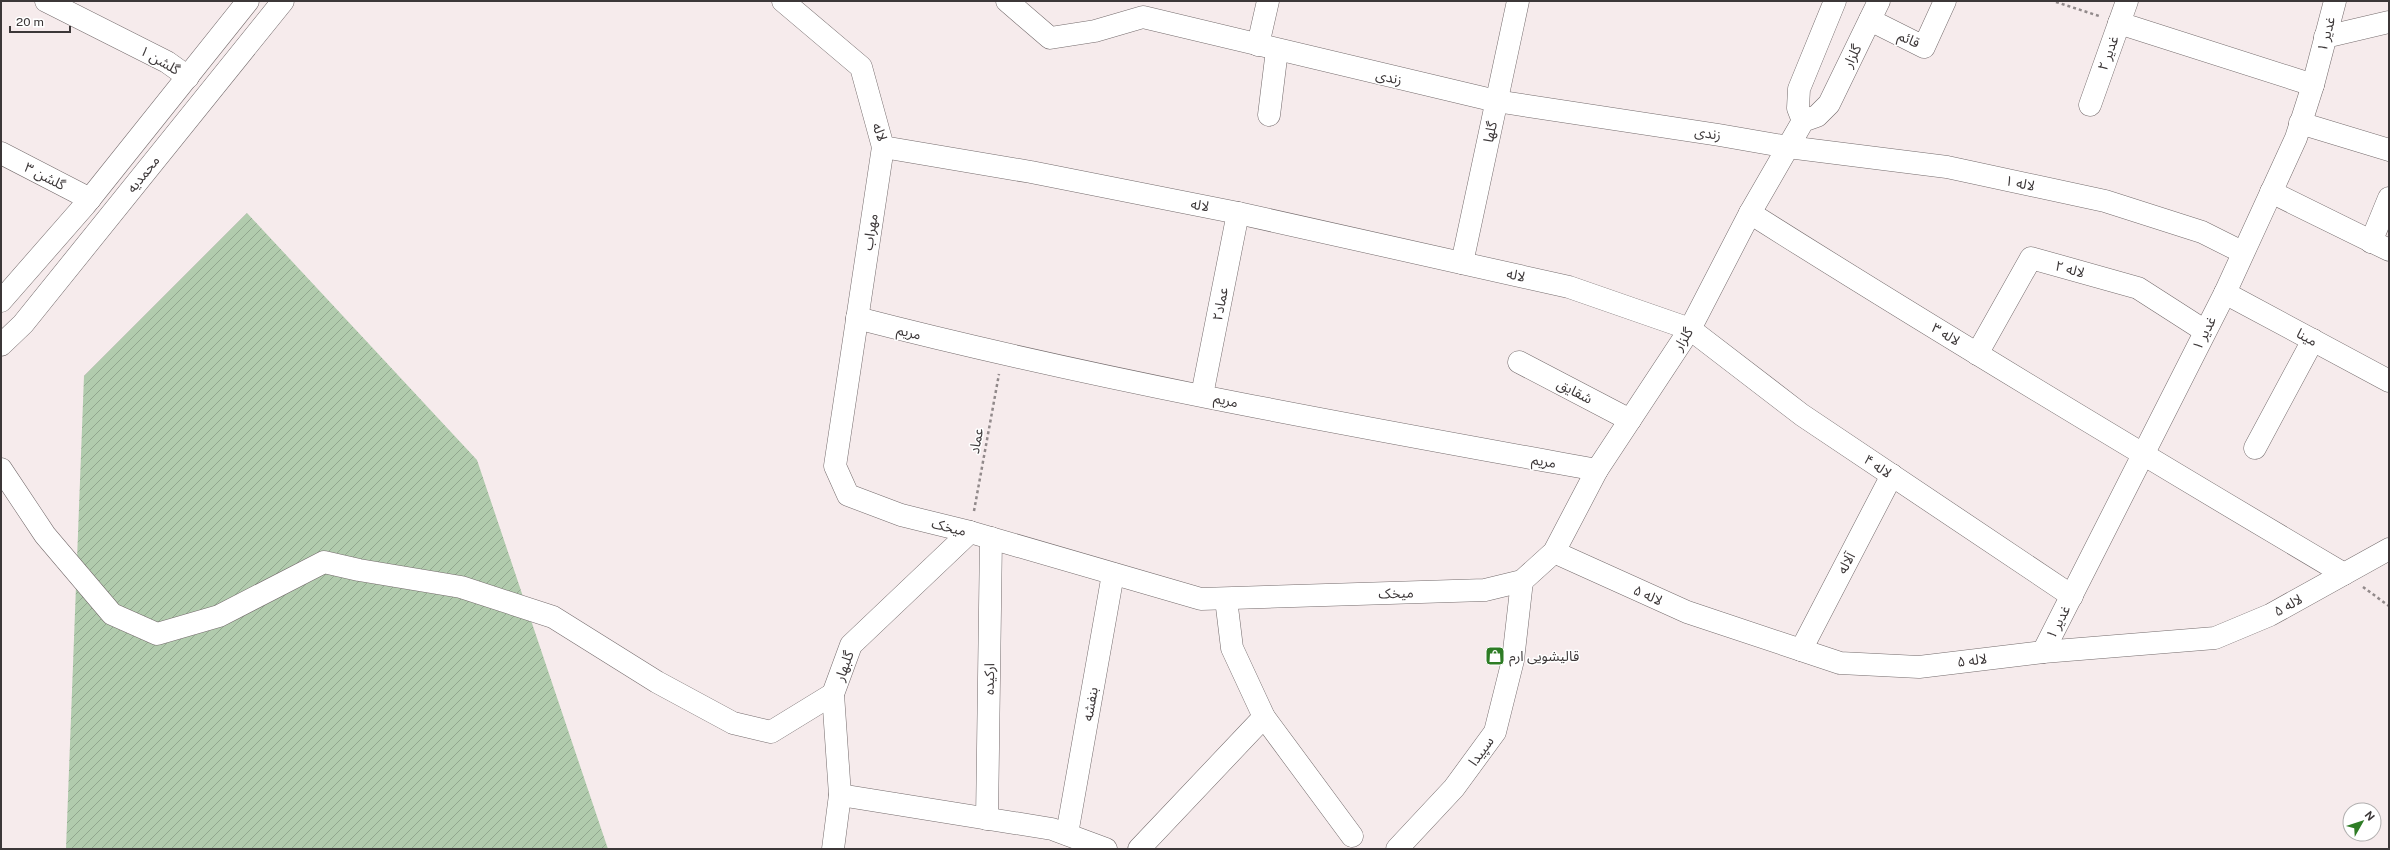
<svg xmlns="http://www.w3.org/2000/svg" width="2390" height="850" font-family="'Public Sans','Noto Sans Arabic',sans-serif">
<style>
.garden{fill:url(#garden-furrows)}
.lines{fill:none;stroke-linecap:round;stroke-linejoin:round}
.minor-casing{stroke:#746b6c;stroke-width:23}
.path{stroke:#91898a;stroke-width:2.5;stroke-dasharray:3 3;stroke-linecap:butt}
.minor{stroke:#fff;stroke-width:22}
.labels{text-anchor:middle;stroke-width:3;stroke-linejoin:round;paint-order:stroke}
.street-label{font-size:14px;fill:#3c3738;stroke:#fff}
.poi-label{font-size:14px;fill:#3c3738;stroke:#fff;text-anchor:start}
</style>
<defs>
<pattern id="garden-furrows" width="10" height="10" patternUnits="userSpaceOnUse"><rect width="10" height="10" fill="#b1cbad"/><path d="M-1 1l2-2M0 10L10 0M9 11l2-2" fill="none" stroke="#91a68e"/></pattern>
</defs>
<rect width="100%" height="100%" fill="#f6ebec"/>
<polygon class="garden" points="247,213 477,460 608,849 66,849 84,376"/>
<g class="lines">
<defs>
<g id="minor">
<polyline points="46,1 167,62 188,77"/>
<polyline points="783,1 861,67 883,147 1031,172 1238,213 1569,287 1690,329 1802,415 2072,596"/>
<polyline points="1007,1 1050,38 1095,31 1143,17 1496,101 1719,135 1788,147 1947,167 2105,201 2202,232 2242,252"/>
<polyline points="1870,20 1924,47 1945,1"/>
<polyline points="2119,23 2313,85"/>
<polyline points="2325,37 2389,22"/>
<polyline points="1258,45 1268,1"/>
<polyline points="2090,105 2127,1"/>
<polyline points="1269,115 1277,50"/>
<polyline points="1803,121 1798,108 1799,89 1835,1"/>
<polyline points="2300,123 2389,150"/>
<polyline points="883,147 835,466 848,495 901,515 970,532 1201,599 1485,590 1522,581 1554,552 1597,470 1690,329 1750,213 1803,121 1817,116 1829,104 1879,1"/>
<polyline points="1,153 90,199"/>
<polyline points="2271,192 2389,250"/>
<path d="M1750,213C1946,337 2145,456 2344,574"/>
<polyline points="2371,242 2389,198"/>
<polyline points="1462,263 1518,1"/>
<polyline points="2225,293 2389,381"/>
<polyline points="1,301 85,205 248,1"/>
<path d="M857,318C1101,381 1349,425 1597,470"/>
<polyline points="1,345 23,324 283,1"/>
<polyline points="1977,354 2031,258 2138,288 2205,331"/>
<polyline points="1519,362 1630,420"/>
<polyline points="1202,395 1238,213"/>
<polyline points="2255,448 2313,340"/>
<polyline points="1,469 45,535 112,614 157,634 219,616 324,562 359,570 461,587 553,617 657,682 733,723 771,732 833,694"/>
<polyline points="1554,552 1687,612 1840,663 1919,667 2043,652 2215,638 2270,615 2389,549"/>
<polyline points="1226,599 1232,648 1264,717 1352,836"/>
<polyline points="1801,650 1892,475"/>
<polyline points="2043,652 2225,293 2296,138 2313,85 2335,1"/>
<polyline points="840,795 1052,829 1106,849"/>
<polyline points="987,819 991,538"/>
<polyline points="1067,834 1113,574"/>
<polyline points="833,849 840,795 833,694 851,645 970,532"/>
<polyline points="1139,849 1264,717"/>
<polyline points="1397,849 1454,788 1495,732 1513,660 1522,581"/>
</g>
</defs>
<use href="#minor" class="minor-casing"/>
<g class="path">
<polyline points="2056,2 2099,16"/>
<polyline points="974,511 999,374"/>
<polyline points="2363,587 2389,606"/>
</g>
<use href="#minor" class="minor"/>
</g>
<defs>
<symbol id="shop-square" viewBox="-11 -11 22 22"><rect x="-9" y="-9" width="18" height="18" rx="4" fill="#2e7c25" stroke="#fff"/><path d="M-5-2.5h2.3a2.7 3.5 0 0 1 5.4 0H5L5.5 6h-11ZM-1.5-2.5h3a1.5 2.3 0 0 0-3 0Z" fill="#fff"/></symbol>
</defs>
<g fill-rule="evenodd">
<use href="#shop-square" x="1484" y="645" width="22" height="22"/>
</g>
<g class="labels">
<g class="street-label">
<text transform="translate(2326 34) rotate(-75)" y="5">غدیر ۱</text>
<text transform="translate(1909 39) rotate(25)" y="5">قائم</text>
<text transform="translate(2108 53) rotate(-70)" y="5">غدیر ۲</text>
<text transform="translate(1852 56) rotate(-64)" y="5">گلزار</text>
<text transform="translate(160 60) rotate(30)" y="5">گلشن ۱</text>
<text transform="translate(1389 77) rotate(14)" y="5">زندی</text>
<text transform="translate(880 132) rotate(70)" y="5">لاله</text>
<text transform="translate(1490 132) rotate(-78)" y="5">گلها</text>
<text transform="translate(1708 133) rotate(9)" y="5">زندی</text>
<text transform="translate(143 174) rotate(-51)" y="5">محمدیه</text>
<text transform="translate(45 176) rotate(27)" y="5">گلشن ۳</text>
<text transform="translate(2020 183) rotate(12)" y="5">لاله ۱</text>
<text transform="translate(1200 205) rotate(11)" y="5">لاله</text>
<text transform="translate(870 232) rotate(-81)" y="5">مهراب</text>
<text transform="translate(2070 269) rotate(16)" y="5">لاله ۲</text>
<text transform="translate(1516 275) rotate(13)" y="5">لاله</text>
<text transform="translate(1220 304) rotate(-79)" y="5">عماد۲</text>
<text transform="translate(909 332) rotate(14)" y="5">مریم</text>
<text transform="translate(2204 333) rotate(-63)" y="5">غدیر ۱</text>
<text transform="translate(1946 334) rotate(31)" y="5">لاله ۳</text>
<text transform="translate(2307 337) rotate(29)" y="5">مینا</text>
<text transform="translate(1683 339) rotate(-58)" y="5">گلزار</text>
<text transform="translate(1575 391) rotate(28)" y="5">شقایق</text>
<text transform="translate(1226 400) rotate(12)" y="5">مریم</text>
<text transform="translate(976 441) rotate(-80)" y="5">عماد</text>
<text transform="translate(1544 461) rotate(10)" y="5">مریم</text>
<text transform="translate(1878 466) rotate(34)" y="5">لاله ۴</text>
<text transform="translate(949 527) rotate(14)" y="5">میخک</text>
<text transform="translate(1846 563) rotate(-62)" y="5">آلاله</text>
<text transform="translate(1396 593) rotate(-2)" y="5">میخک</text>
<text transform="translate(1648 595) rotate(24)" y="5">لاله ۵</text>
<text transform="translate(2288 605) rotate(-29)" y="5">لاله ۵</text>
<text transform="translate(2058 622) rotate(-62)" y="5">غدیر ۱</text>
<text transform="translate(1972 660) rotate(-7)" y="5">لاله ۵</text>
<text transform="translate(844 666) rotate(-70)" y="5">گلبهار</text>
<text transform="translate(989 679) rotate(-89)" y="5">ارکیده</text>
<text transform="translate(1090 704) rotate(-80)" y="5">بنفشه</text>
<text transform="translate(1481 751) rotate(-54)" y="5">سپیدا</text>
</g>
<g class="poi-label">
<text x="1509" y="661">قالیشویی ارم</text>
</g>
</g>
<rect width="2390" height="850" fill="none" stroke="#3c3738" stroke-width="4"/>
<g transform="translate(2362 822) rotate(51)"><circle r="19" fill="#ffffff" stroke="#b1afaf"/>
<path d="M0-3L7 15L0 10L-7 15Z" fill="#2e7c25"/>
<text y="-6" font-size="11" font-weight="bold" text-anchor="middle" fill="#3c3738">N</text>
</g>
<path d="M10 26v6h60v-6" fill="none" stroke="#3c3738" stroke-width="2"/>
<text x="16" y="26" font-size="12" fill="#3c3738" stroke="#ffffff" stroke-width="3" paint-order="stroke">20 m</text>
</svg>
